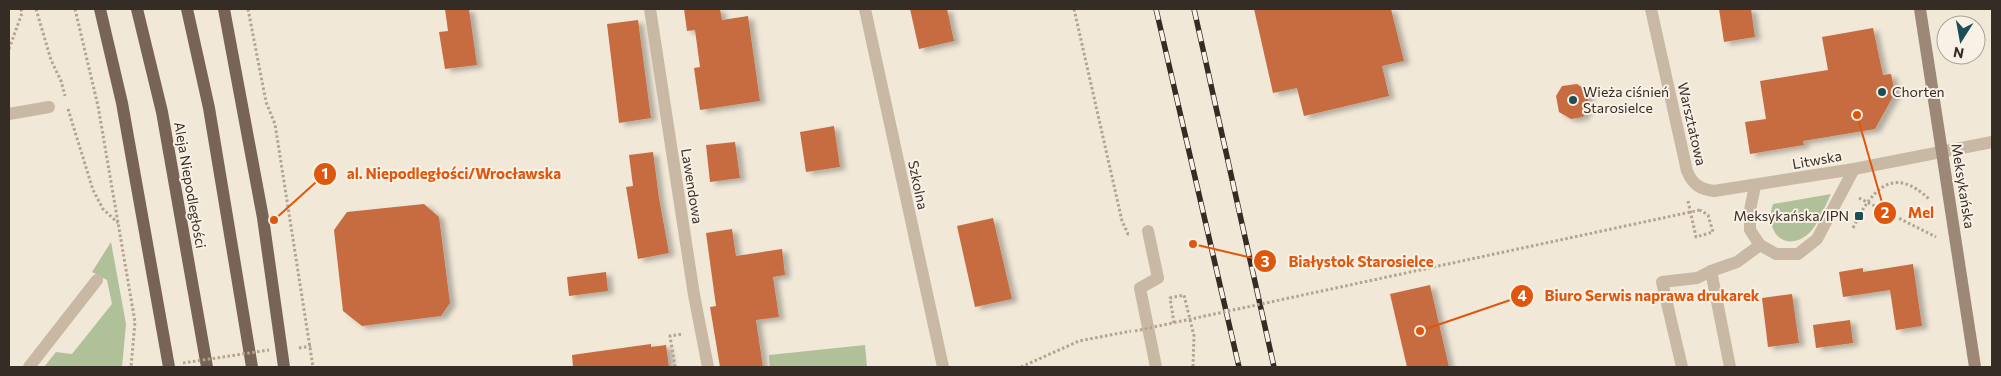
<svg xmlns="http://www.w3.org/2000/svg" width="2001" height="376" font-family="Commissioner,sans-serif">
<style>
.green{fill:#b0c098}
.building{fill:#c76c40;filter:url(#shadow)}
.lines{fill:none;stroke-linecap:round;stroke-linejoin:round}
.path{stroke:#b5a28f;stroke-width:3;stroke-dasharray:2.5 2.5;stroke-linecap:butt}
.lane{stroke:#c9b8a4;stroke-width:12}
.street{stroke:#c9b8a4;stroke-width:12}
.secondary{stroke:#9d8776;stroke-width:12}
.primary{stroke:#776457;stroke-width:12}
.rail-casing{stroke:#352c26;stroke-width:5.5}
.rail{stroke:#f9f1e5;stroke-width:4;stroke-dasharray:11;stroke-linecap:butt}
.path-bridge{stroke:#b5a28f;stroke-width:3;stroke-dasharray:2.5 2.5;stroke-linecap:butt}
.poi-dot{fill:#1b4e56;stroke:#f9f1e5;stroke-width:2}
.labels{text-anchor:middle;stroke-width:4;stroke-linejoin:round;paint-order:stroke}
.poi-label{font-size:14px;fill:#352c26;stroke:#f9f1e5;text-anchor:start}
.street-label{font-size:14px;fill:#352c26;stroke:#f9f1e5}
.leader{fill:none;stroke:#df570d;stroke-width:2}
.callout-dot{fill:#df570d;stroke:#f9f1e5;stroke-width:2}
.mark-label{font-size:15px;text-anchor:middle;font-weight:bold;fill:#fff}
.callout-label{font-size:15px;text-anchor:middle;font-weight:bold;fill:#df570d;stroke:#f9f1e5;stroke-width:4;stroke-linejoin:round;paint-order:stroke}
</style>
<defs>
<filter id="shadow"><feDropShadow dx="5.5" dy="3" stdDeviation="2.5" flood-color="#0004"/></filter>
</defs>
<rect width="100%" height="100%" fill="#f1e8d8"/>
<g class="green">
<path d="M1831,194C1825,206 1818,226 1807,235C1783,253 1764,230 1773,204Z"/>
<polygon points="111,242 126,324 122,367 44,367 56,352 72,354 112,304 107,280 92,272"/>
<polygon points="865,345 867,367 770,367 769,355"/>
</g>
<g class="building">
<polygon points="445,9 469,9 477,65 445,69 439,32 448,31"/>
<polygon points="684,9 720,9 722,20 748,16 760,101 700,110 694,68 700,67 695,30 687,31"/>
<polygon points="910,9 947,9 954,41 919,49"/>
<polygon points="1254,9 1391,9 1404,61 1382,66 1389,96 1304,116 1297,88 1273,93"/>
<polygon points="1719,9 1751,9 1755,37 1724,42"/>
<polygon points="638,20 651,118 619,123 607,24"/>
<polygon points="1873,28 1883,75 1891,74 1895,93 1875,129 1803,141 1804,145 1750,154 1745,122 1766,119 1760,81 1828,70 1822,37"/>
<polygon points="1577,84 1587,91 1589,105 1583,117 1571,119 1559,112 1556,96 1562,86"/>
<polygon points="834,126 840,167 806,172 800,132"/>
<polygon points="735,142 740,178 710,182 706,145"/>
<polygon points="653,152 659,198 669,253 638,259 626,187 633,186 629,155"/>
<polygon points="424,204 439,217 450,303 441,316 362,326 343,311 334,230 347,212"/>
<polygon points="993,218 1012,299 975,307 957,226"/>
<polygon points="732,229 736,256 782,249 785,275 773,277 779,317 756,320 763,367 720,367 710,307 716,306 706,233"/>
<polygon points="1913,264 1922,326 1896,330 1890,290 1843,297 1839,272 1863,268 1863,272"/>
<polygon points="606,272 608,291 569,296 567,277"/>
<polygon points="1430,285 1449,367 1407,367 1390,294"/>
<polygon points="1792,294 1799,343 1768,347 1762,298"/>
<polygon points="1850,320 1853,343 1816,348 1813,325"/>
<polygon points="651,344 651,347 666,345 669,367 573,367 572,355"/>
</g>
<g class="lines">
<g class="path">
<polyline points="36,9 51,60 61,81 65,96"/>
<polyline points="75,9 98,106 135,322 131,367"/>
<polyline points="248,9 266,102 275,124 313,367"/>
<polyline points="1074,9 1122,221 1128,234 1130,234"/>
<polyline points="9,49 22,13 21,9"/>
<polyline points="68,109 93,190 103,209 118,223"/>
<polyline points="1859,198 1936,237"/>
<polyline points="1688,201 1696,237 1713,232 1708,215 1700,210"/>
<path d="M1853,228C1871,191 1892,163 1930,200"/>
<polyline points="1174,323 1170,298 1184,295 1194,336 1193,367"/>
<polyline points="299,348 311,346"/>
<polyline points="675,367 670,336 683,334"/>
<polyline points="1021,367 1079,341 1131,331"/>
</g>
<g class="lane">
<polyline points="9,114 49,107"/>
<polyline points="1755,186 1750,210 1750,230 1760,245 1776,254 1798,254 1817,239 1854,169"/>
<polyline points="1148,231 1158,278 1140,288 1156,367"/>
<polyline points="29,367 97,280"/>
<polyline points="1682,367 1662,282 1697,278 1711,271 1737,262 1760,245"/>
</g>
<g class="street">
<polyline points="650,9 694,295 708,367"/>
<polyline points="865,9 943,367"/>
<path d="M1651,9L1687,171C1693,185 1700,189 1714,191L1854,169L1992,142"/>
<polyline points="1711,271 1730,367"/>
</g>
<polyline class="secondary" points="1920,9 1975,367"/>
<g class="primary">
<polyline points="100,9 122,103 169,367"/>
<polyline points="137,9 162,112 207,367"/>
<polyline points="187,9 209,108 252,367"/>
<polyline points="224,9 263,218 284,367"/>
</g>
<defs>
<g id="rail">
<polyline points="1156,9 1239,367"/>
<polyline points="1194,9 1274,367"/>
</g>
</defs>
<use href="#rail" class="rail-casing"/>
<use href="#rail" class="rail"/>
<g class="path-bridge">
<polyline points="1135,331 1700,210"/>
<polyline points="183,363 269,350"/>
</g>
</g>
<g class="poi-dot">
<circle cx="1882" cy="92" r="5"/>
<circle cx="1573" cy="100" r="5"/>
<rect x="1854" y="211" width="10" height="10" rx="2.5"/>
</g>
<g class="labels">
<g class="poi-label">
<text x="1583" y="97">Wieża ciśnień<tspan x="1583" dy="16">Starosielce</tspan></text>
<text x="1892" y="97">Chorten</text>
<text x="1849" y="221" text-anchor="end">Meksykańska/IPN</text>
</g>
<g class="street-label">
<text transform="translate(1692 124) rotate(77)" y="5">Warsztatowa</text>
<text transform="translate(1817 160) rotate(-10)" y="5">Litwska</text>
<text transform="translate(190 185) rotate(80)" y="5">Aleja Niepodległości</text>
<text transform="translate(918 185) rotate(78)" y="5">Szkolna</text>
<text transform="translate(692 186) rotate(81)" y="5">Lawendowa</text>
<text transform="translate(1963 186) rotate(81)" y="5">Meksykańska</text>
</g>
</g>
<path class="leader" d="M274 220L325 174M1857 115L1885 213M1193 244L1265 261M1420 331L1522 296"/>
<g class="callout-dot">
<circle cx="274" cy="220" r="5"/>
<circle cx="1857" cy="115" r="5"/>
<circle cx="1193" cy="244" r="5"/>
<circle cx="1420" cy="331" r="5"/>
<circle cx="325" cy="174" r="12"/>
<circle cx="1885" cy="213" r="12"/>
<circle cx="1265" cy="261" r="12"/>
<circle cx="1522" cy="296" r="12"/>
</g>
<g class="mark-label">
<text x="325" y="179">1</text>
<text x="1885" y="218">2</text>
<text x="1265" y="267">3</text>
<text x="1522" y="301">4</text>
</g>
<g class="callout-label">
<text x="454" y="179">al. Niepodległości/Wrocławska</text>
<text x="1921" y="218">Mel</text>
<text x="1361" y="267">Białystok Starosielce</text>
<text x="1652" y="301">Biuro Serwis naprawa drukarek</text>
</g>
<rect width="2001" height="376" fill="none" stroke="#352c26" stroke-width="20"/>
<g transform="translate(1961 40) rotate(191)"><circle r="24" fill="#f9f1e5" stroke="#aba299"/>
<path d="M0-4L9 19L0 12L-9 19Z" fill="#1b4e56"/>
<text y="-8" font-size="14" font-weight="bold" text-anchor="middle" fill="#352c26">N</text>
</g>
</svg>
